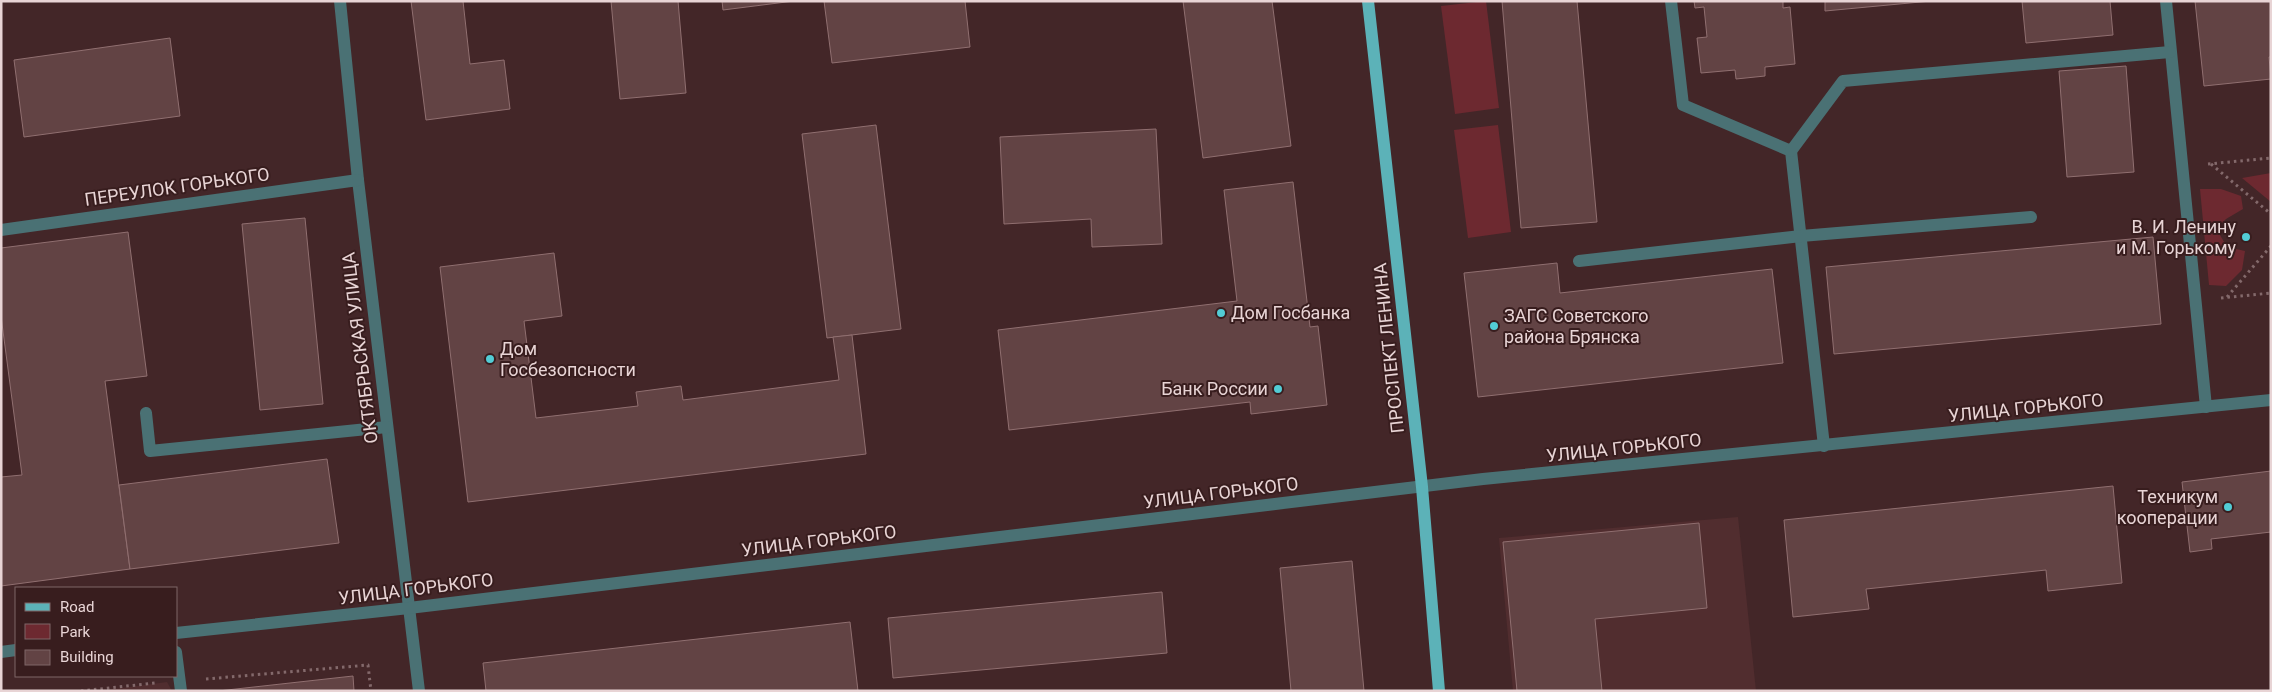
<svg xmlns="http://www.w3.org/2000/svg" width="2272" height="692" font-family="Roboto,sans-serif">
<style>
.built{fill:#512d2f}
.green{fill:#6d2930}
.building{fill:#624344;stroke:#906f70}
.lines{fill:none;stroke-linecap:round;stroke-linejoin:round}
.path{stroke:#83696b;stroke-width:3;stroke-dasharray:2.5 4;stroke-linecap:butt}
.minor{stroke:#4a7174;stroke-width:12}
.major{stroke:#5cb2b8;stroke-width:12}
.poi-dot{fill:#52ccd5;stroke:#381d1e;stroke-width:2}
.labels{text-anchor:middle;stroke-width:4;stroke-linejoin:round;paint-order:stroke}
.street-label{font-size:18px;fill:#e8d4d5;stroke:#381d1e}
.poi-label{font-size:18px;fill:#e8d4d5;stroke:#381d1e;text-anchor:end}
</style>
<rect width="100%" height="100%" fill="#432628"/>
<g class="built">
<polygon points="1738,517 1756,691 1513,691 1499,538"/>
<polygon points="167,682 172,691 100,691"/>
</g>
<g class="green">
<polygon points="1486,1 1499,108 1455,114 1441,6"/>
<polygon points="1498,125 1511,232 1468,238 1454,130"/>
<polygon points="2271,173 2271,202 2242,178"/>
<polygon points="2200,189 2221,189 2241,196 2243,209 2226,219 2219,226 2220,235 2227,247 2245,251 2242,270 2226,286 2209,285"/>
</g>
<g class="building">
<polygon points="411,1 463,1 470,64 504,60 510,109 426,120"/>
<polygon points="611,1 678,1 686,93 620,99"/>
<polygon points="722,1 794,1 723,10"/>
<polygon points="824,1 965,1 970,47 832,63"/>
<polygon points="1183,1 1272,1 1291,146 1203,158"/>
<polygon points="1502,1 1577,1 1597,222 1521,228"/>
<polygon points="1694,1 1783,1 1783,8 1790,7 1795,64 1765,67 1765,76 1736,79 1735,70 1701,73 1697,38 1707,37 1704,7 1695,8"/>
<polygon points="1825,1 1931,1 1825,11"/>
<polygon points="2022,1 2110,1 2113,35 2026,43"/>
<polygon points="2195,1 2271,1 2271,57 2269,57 2271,79 2204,86"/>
<polygon points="170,38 180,116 24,137 14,60"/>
<polygon points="2126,66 2134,172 2067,177 2059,71"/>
<polygon points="876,125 901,329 827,338 802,134"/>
<polygon points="1156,129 1162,244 1092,247 1091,219 1004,224 1000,137"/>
<polygon points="1293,182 1310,327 1318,326 1327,405 1251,414 1250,402 1009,430 998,330 1237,301 1224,190"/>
<polygon points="305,218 323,404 260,410 242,224"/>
<polygon points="128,232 147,376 105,381 130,569 1,586 1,477 22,475 1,316 1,248"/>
<polygon points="2153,237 2161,324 1834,354 1826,267"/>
<polygon points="554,253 562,316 524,321 536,418 638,406 636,392 681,386 683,400 839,380 833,337 852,335 866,454 468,502 440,267"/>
<polygon points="1557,263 1560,293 1772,269 1783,363 1478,397 1464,273"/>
<polygon points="327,459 339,543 130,569 119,485"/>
<polygon points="2271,471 2271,532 2211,539 2212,549 2190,552 2182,482"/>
<polygon points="2113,486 2122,583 2048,591 2046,570 1866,589 1869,609 1793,617 1784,520"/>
<polygon points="1699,523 1707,608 1595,619 1602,691 1517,691 1503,542"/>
<polygon points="1352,561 1364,691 1291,691 1280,568"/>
<polygon points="1162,592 1167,653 893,678 888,618"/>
<polygon points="850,622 858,691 486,691 483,663"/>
<polygon points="353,676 354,691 218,691"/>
</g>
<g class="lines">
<g class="path">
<polyline points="2208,164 2271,158"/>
<polyline points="2211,164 2271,214"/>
<polyline points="2227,297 2271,246"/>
<polyline points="2221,298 2271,293"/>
<polyline points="206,679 368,665 371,691"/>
<polyline points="81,691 155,683"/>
</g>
<g class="minor">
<polyline points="340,1 358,180 419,691"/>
<polyline points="1671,1 1683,105 1791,151 1824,446"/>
<polyline points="2166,1 2206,407"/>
<polyline points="1791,151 1843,81 2170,52"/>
<polyline points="1,230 358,180"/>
<polyline points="1579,261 1801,236 2031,217"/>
<polyline points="146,413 150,451 387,427"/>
<polyline points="176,633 409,608 1483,479 2271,400"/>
<polyline points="1,652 16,650"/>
<polyline points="176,652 181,691"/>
</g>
<polyline class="major" points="1368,1 1422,487 1439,691"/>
</g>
<g class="poi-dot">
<circle cx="2246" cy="237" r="5"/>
<circle cx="1221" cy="313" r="5"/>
<circle cx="1494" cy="326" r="5"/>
<circle cx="490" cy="359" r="5"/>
<circle cx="1278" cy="389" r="5"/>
<circle cx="2228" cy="507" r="5"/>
</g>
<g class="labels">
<g class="street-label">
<text transform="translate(177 187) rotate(-8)" y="6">ПЕРЕУЛОК ГОРЬКОГО</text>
<text transform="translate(360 348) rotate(-97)" y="6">ОКТЯБРЬСКАЯ УЛИЦА</text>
<text transform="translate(1389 348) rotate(-96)" y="6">ПРОСПЕКТ ЛЕНИНА</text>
<text transform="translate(2026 408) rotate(-6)" y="6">УЛИЦА ГОРЬКОГО</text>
<text transform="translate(1624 448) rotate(-6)" y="6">УЛИЦА ГОРЬКОГО</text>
<text transform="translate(1221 493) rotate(-7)" y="6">УЛИЦА ГОРЬКОГО</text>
<text transform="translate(819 541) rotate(-7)" y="6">УЛИЦА ГОРЬКОГО</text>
<text transform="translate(416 589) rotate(-7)" y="6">УЛИЦА ГОРЬКОГО</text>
</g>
<g class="poi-label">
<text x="2236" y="233">В. И. Ленину<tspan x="2236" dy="21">и М. Горькому</tspan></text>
<text x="1231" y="319" text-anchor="start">Дом Госбанка</text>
<text x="1504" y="322" text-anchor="start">ЗАГС Советского<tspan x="1504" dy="21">района Брянска</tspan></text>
<text x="500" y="355" text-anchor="start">Дом<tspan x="500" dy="21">Госбезопсности</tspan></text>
<text x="1268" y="395">Банк России</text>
<text x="2218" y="503">Техникум<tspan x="2218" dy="21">кооперации</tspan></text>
</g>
</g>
<rect width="2272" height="692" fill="none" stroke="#e8d4d5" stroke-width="5"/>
<rect x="15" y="587" width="162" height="90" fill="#381d1e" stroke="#7e6667"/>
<rect x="25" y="603" width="25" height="8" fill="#5cb2b8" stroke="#7e6667"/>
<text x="60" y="612" font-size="15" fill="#e8d4d5">Road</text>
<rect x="25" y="624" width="25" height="15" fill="#6d2930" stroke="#7e6667"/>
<text x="60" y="637" font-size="15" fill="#e8d4d5">Park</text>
<rect x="25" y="650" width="25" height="15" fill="#624344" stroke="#7e6667"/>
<text x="60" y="662" font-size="15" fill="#e8d4d5">Building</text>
</svg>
